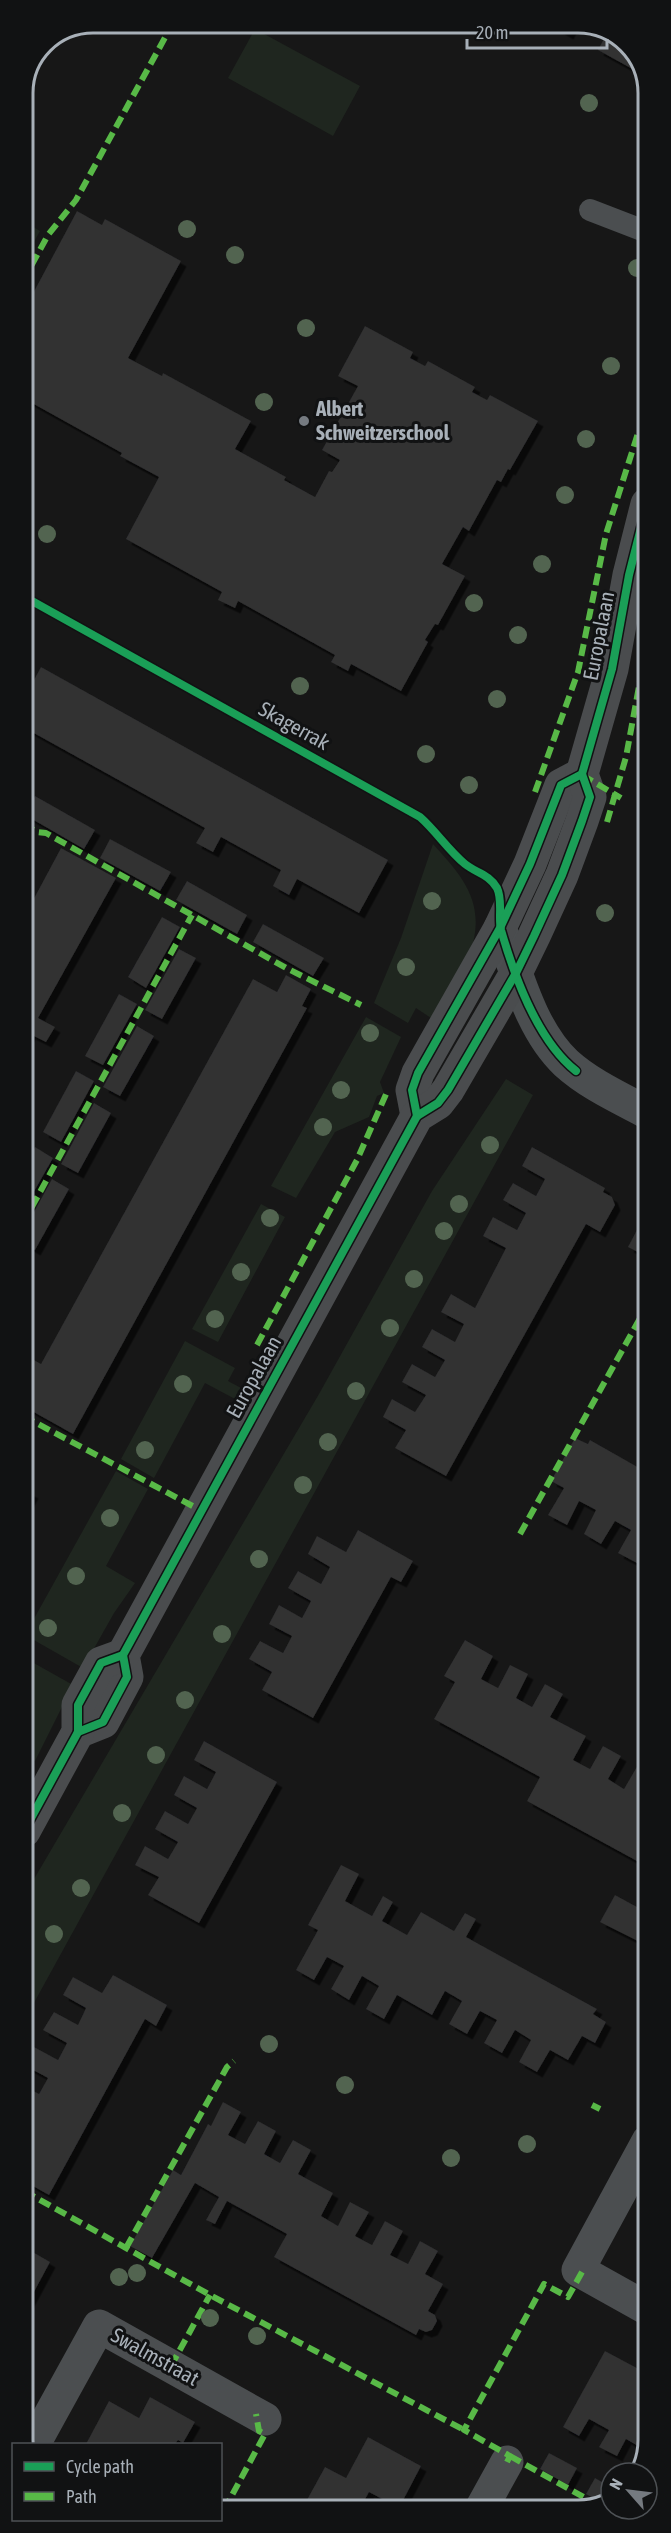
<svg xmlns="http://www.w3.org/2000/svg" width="671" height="2533" font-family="'Asap Condensed',sans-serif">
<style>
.green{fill:#1f261f}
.building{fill:#303031;filter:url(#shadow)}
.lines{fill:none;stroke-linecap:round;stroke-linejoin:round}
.lane{stroke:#4b4e50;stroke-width:22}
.street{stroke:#4b4e50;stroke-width:33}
.secondary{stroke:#4a4c4e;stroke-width:33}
.quiet{stroke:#58b947;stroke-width:6;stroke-dasharray:12 6;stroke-linecap:butt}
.cycleway-casing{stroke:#111213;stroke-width:11}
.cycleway{stroke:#1a9f57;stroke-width:8}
.tree{fill:#526450}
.poi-dot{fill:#757a80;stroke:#111213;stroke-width:2}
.labels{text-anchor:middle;stroke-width:6;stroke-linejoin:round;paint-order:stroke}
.poi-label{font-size:21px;font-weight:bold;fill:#a8b0b8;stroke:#111213;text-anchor:start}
.street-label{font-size:21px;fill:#a8b0b8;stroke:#111213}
.rim{fill:none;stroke:#a8b0b8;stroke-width:3}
</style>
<defs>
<filter id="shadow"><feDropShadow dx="5.5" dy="5.5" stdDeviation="0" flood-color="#0009"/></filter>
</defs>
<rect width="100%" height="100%" fill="#171717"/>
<g class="green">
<polygon points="255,29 360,86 333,136 228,78"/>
<polygon points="23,221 40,231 23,262"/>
<path d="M433,844C460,874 484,899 473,943L431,1018L416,1008L408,1023L374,1003L401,938Z"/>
<polygon points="366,1017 401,1037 380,1082 384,1093 377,1096 369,1117 335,1132 296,1198 271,1186"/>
<polygon points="506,1079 533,1095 24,2021 24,1896 319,1394 432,1191"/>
<polygon points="261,1204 285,1217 218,1342 192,1329"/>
<polygon points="185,1341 235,1368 228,1381 241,1388 235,1399 205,1383 154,1478 121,1459"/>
<polygon points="116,1471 148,1489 106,1566 135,1583 114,1613 83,1668 25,1635"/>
<polygon points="23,1657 73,1685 35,1761 24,1755"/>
</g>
<g class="building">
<polygon points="549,23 574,23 568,34"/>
<polygon points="607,33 627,44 645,76 598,50"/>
<polygon points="77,211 102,225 105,219 181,261 128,358 162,376 163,373 251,421 235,449 286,477 284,480 315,497 329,471 332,472 340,460 322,450 358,386 338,376 365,326 413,352 410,358 425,366 428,361 475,387 472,392 487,400 490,395 538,421 510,470 508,469 501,482 497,480 469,531 463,527 442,564 465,576 438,625 435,624 425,640 428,642 401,691 351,664 348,671 331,662 335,655 238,601 235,608 218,600 222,592 126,539 159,477 120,456 122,453 23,398 23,312"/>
<polygon points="41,667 388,860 359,913 297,879 289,895 273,886 281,870 221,837 213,852 196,843 205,828 23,727 23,700"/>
<polygon points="35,796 95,830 84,849 25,815"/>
<polygon points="110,839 171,872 160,891 100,858"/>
<polygon points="61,848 116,878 38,1018 55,1027 46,1042 30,1034 23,1047 23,919"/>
<polygon points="187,881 247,915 237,934 176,900"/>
<polygon points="162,917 180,927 146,988 128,977"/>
<polygon points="263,924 324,958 313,976 253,942"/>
<polygon points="179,949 196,958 162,1019 145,1010"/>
<polygon points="286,975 311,989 302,1006 307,1008 73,1434 23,1406 23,1397 33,1380 23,1374 23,1354 41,1364 253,979 277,992"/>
<polygon points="119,994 137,1004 103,1065 85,1056"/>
<polygon points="137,1026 154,1036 120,1096 103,1087"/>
<polygon points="76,1071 94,1081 61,1142 43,1132"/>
<polygon points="94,1103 111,1113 78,1173 61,1164"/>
<polygon points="35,1147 53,1158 23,1211 23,1168"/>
<polygon points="532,1147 605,1188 603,1192 612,1197 615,1205 600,1232 586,1224 446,1476 395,1448 406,1430 383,1417 392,1399 415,1412 426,1395 402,1382 412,1364 435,1377 445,1360 422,1347 432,1329 455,1342 464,1324 441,1312 451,1294 475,1308 506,1248 483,1236 493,1217 517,1230 526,1213 503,1200 513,1183 536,1196 545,1179 522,1166"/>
<polygon points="52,1179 69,1189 35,1250 23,1243 23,1232"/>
<polygon points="648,1209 648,1257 628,1247"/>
<polygon points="575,1438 588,1444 590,1440 648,1473 648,1543 637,1563 618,1553 631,1530 615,1521 601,1544 584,1534 596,1510 579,1501 567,1525 548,1515 564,1488 551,1481"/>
<polygon points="23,1488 33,1493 23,1512"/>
<polygon points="358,1530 413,1561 401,1582 391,1577 313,1718 262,1690 272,1672 249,1659 260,1641 283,1653 292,1636 269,1624 279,1605 302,1618 311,1601 288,1588 298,1571 321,1584 330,1567 308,1554 317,1536 346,1552"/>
<polygon points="465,1640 493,1656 481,1679 498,1688 510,1665 528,1674 516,1698 532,1707 545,1684 563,1694 550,1717 586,1736 573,1760 590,1769 603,1746 621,1756 608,1779 624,1789 638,1765 648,1771 648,1789 643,1799 648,1802 648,1867 527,1801 540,1777 434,1719 455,1682 444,1676"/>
<polygon points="204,1741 277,1782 199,1923 148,1895 159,1877 135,1865 145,1846 168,1859 178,1842 155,1829 165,1811 188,1824 197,1808 174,1795 184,1776 207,1789 216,1772 194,1760"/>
<polygon points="341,1865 359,1874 345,1901 372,1916 383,1896 393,1902 382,1921 407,1935 421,1912 454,1931 465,1913 476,1919 466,1937 597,2009 593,2014 606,2022 595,2043 582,2036 568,2060 550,2050 537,2072 519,2062 531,2040 515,2030 502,2053 484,2043 497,2020 480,2011 467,2034 449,2024 462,2001 445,1991 432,2015 397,1995 384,2019 366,2009 379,1986 362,1976 349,2000 331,1989 344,1966 327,1957 314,1980 296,1970 318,1930 308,1925"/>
<polygon points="615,1895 648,1913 648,1922 638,1941 600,1922"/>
<polygon points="113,1975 167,2005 156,2026 145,2019 49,2195 24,2181 24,2122 29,2113 24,2110 24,2086 39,2094 48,2078 24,2065 34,2047 58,2060 67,2043 43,2030 54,2012 78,2025 86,2008 63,1995 73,1977 102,1993"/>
<polygon points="223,2102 241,2112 228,2135 245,2144 258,2121 276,2131 264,2154 280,2163 293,2140 311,2150 298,2174 333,2193 321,2216 338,2226 350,2202 369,2212 355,2236 372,2245 385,2221 403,2231 390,2255 408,2264 420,2241 438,2251 425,2274 443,2284 428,2311 435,2315 437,2321 432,2330 426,2332 419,2329 416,2335 274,2257 287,2234 227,2201 215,2224 206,2220 219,2197 195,2183 152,2258 130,2246 173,2170 181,2175 208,2124 211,2126"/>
<polygon points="24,2247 50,2262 28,2303 24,2301"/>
<polygon points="605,2351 648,2374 648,2440 645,2450 626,2439 617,2456 599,2447 609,2430 589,2419 579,2436 563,2427"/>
<polygon points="150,2397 195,2422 183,2443 178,2440 175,2444 86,2444 109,2401 139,2418"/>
<polygon points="368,2437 421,2466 399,2508 369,2492 359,2510 302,2509 325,2467 346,2478"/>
<polygon points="549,2453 577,2468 568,2485 540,2469"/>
<polygon points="595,2478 611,2487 611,2498 602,2503 586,2494"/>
</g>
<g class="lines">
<polyline class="lane" points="590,210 647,232"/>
<g class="street">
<path d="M500,928C517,972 530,1029 566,1063C589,1084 620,1098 648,1113"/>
<polyline points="648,2141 578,2270 648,2309"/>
<polyline points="34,2444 99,2326 265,2419"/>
<polyline points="481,2509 507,2462"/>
</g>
<g class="secondary">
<polyline points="417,1116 412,1090 418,1073 500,928 530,864 561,785 582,774"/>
<polyline points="78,1732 103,1722 127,1677 123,1655 417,1116 438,1103 448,1090 516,973 534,936 562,875 582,821 590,797 582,774 612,669 629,575 647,504"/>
<polyline points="24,1831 78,1732 78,1705 101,1663 123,1655"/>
</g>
<g class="quiet">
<polyline points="23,281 48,235 76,200 173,23"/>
<polyline points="23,526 31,589 23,608"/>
<polyline points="582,775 621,798"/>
<polyline points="535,792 578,672 606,534 639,430"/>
<polyline points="607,822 626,757 647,643"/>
<polyline points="23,824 37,832 46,833 288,969 361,1005"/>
<polyline points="23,1223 192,915"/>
<polyline points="257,1345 357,1160 387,1092"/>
<polyline points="23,1416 202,1511"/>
<polyline points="520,1534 648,1304"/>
<polyline points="592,2105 600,2109"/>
<polyline points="24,2191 210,2295 464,2430"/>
<polyline points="126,2248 227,2067 234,2061"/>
<polyline points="171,2366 210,2295"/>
<polyline points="510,2456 598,2505"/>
<polyline points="507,2462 510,2456 464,2430 544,2284 568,2297 582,2272"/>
<polyline points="224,2510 265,2434 259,2431 256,2414"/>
</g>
<defs>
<g id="cycleway">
<path d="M23,596L420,817C436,831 448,850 465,864C476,873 489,874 497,888C503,900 498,917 501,930C514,975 538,1041 576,1071"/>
<polyline points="417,1116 412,1090 418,1073 500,928 530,864 561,785 582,774"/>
<polyline points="78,1732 103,1722 127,1677 123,1655 417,1116 438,1103 448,1090 516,973 534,936 562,875 582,821 590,797 582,774 612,669 629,575 647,504"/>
<polyline points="24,1831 78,1732 78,1705 101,1663 123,1655"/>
</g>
</defs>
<use href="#cycleway" class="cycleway-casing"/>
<use href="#cycleway" class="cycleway"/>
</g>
<g class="tree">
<circle cx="589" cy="103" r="9"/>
<circle cx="187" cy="229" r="9"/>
<circle cx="235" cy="255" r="9"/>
<circle cx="637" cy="268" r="9"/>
<circle cx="306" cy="328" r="9"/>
<circle cx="611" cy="366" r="9"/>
<circle cx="264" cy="402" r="9"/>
<circle cx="586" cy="439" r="9"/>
<circle cx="565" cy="495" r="9"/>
<circle cx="47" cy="534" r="9"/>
<circle cx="542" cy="564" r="9"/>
<circle cx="474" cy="603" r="9"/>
<circle cx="518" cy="635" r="9"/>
<circle cx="300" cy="686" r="9"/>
<circle cx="497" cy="699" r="9"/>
<circle cx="426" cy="754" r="9"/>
<circle cx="469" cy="785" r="9"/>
<circle cx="432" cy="901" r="9"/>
<circle cx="605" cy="913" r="9"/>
<circle cx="406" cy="967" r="9"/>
<circle cx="370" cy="1033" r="9"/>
<circle cx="341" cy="1090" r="9"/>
<circle cx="323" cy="1127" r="9"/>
<circle cx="490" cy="1145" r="9"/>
<circle cx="459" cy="1204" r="9"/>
<circle cx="270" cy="1218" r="9"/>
<circle cx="444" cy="1231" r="9"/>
<circle cx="241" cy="1272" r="9"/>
<circle cx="414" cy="1279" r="9"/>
<circle cx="215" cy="1319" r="9"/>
<circle cx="390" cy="1328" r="9"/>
<circle cx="183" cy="1384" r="9"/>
<circle cx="356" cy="1391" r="9"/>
<circle cx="328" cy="1442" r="9"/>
<circle cx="145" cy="1450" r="9"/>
<circle cx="303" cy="1485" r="9"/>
<circle cx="110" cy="1518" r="9"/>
<circle cx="259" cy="1559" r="9"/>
<circle cx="76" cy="1576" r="9"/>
<circle cx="48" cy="1628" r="9"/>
<circle cx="222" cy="1634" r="9"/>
<circle cx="185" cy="1700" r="9"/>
<circle cx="156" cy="1755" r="9"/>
<circle cx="122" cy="1813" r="9"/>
<circle cx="81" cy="1888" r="9"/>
<circle cx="54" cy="1934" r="9"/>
<circle cx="269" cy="2044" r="9"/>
<circle cx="345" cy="2085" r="9"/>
<circle cx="527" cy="2144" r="9"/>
<circle cx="451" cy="2158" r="9"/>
<circle cx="137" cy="2273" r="9"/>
<circle cx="119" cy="2277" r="9"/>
<circle cx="210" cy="2318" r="9"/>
<circle cx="257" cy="2336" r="9"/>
</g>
<circle class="poi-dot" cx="304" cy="421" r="6"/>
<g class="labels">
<g class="poi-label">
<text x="316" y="416">Albert<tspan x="316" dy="24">Schweitzerschool</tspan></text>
</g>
<g class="street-label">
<text transform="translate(599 636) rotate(-79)" y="7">Europalaan</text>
<text transform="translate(294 726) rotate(29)" y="7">Skagerrak</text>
<text transform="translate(254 1377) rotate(-61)" y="7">Europalaan</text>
<text transform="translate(155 2357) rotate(29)" y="7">Swalmstraat</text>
</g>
</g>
<path d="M0 0H671V2533H0ZM93 33H578A60 60 0 0 1 638 93V2440A60 60 0 0 1 578 2500H93A60 60 0 0 1 33 2440V93A60 60 0 0 1 93 33Z" fill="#111213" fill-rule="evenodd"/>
<path class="rim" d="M93 33H578A60 60 0 0 1 638 93V2440A60 60 0 0 1 578 2500H93A60 60 0 0 1 33 2440V93A60 60 0 0 1 93 33Z"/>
<rect x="12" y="2443" width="210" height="78" fill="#111213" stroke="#4d5155" stroke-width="1.5"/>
<rect x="24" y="2462" width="30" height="9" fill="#1a9f57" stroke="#4d5155" stroke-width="1.5"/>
<text x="66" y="2473" font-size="18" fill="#a8b0b8">Cycle path</text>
<rect x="24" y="2492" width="30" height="9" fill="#58b947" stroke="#4d5155" stroke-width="1.5"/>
<text x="66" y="2503" font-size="18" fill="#a8b0b8">Path</text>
<g transform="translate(629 2491) rotate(298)"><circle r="28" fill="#111213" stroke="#4d5155" stroke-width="1.5"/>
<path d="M0-4.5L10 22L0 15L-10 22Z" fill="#757a80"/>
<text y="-9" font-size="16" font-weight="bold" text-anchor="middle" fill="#a8b0b8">N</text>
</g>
<path d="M467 39v9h140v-9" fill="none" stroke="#a8b0b8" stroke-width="3"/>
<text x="476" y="39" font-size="18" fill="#a8b0b8" stroke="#111213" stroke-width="4.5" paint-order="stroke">20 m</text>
</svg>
